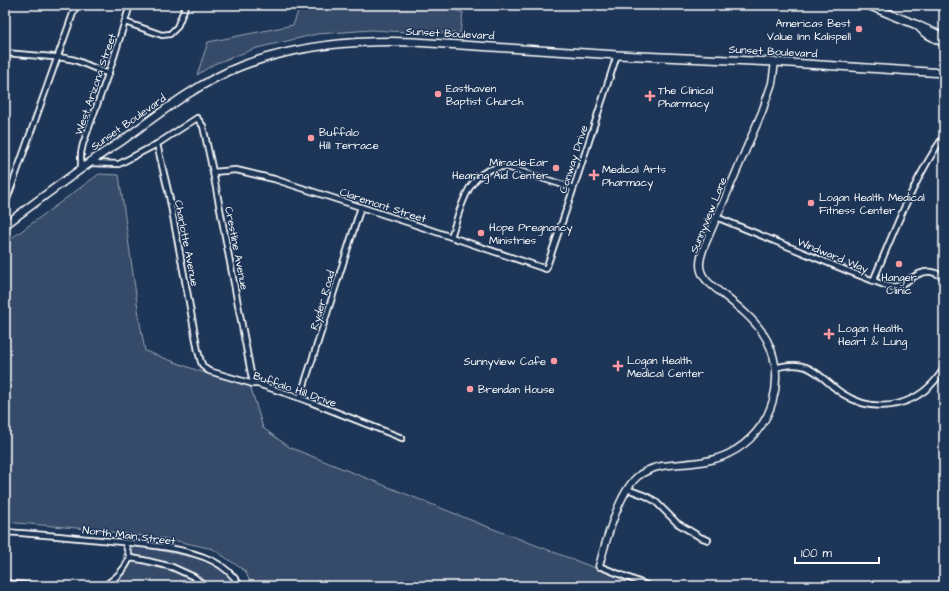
<svg xmlns="http://www.w3.org/2000/svg" width="949" height="591" font-family="'Architects Daughter',sans-serif">
<style>
.green{fill:#364b69;stroke:#9aa5b4}
.lines{fill:none;stroke-linecap:round;stroke-linejoin:round}
.minor-casing{stroke:#fff;stroke-width:8}
.tertiary-casing{stroke:#fff;stroke-width:9}
.secondary-casing{stroke:#fff;stroke-width:10}
.primary-casing{stroke:#fff;stroke-width:10}
.minor{stroke:#1d3557;stroke-width:4.5}
.tertiary{stroke:#1d3557;stroke-width:6}
.secondary{stroke:#1d3557;stroke-width:7}
.primary{stroke:#1d3557;stroke-width:7}
.poi-dot{fill:#ff9aa2;stroke:#1d3557;stroke-width:1.5}
.labels{text-anchor:middle;stroke-width:3;stroke-linejoin:round;paint-order:stroke}
.poi-label{font-size:11px;fill:#fff;stroke:#1d3557;text-anchor:start}
.street-label{font-size:11px;fill:#fff;stroke:#1d3557}
</style>
<rect width="100%" height="100%" fill="#1d3557"/>
<filter id="ink" filterUnits="userSpaceOnUse"><feTurbulence type="fractalNoise" baseFrequency=".025" numOctaves="2"/><feDisplacementMap in="SourceGraphic" scale="8" xChannelSelector="R" yChannelSelector="G"/><feConvolveMatrix kernelMatrix="1 2 1 2 8 2 1 2 1" color-interpolation-filters="sRGB"/></filter>
<g filter="url(#ink)">
<g class="green">
<polygon points="300,5 441,5 461,12 463,12 460,33 424,33 371,30 317,34 257,48 214,64 197,75 208,42 293,25 295,20"/>
<polygon points="99,174 119,175 140,323 145,351 199,371 250,385 263,428 289,447 478,523 642,586 252,586 245,571 213,549 168,539 77,528 5,522 5,243"/>
<polygon points="125,545 138,546 203,559 223,571 239,586 111,586 121,578"/>
</g>
<g class="lines">
<defs>
<g id="minor">
<polyline points="125,22 162,35 170,34 177,27 186,5"/>
<polyline points="5,53 65,58 75,60 109,74"/>
<polyline points="157,144 169,195 187,291 198,351 201,362 203,366 206,369 209,371 253,384 258,384 300,398 402,438"/>
<polyline points="90,163 119,164 157,144 197,118 203,126 213,172 253,384"/>
<polyline points="81,169 81,153 83,144 112,63 130,5"/>
<polyline points="213,172 236,170 274,179 410,223 546,269 574,187 617,55"/>
<polyline points="5,205 76,5"/>
<path d="M716,217L853,273L887,286C892,287 896,287 900,285C911,280 919,270 932,272C936,273 940,275 944,277"/>
<path d="M451,237C461,208 468,165 507,167L573,188"/>
<path d="M873,281C894,232 913,180 944,136"/>
<path d="M775,368C785,365 795,363 806,367C820,372 830,386 843,394C879,417 922,405 944,368"/>
<polyline points="300,398 361,207"/>
<polyline points="627,489 646,496 655,501 677,523 700,537 708,540"/>
<path d="M5,532C41,534 76,538 111,541C142,544 185,547 213,561C223,566 233,575 240,585"/>
<polyline points="130,558 143,560 172,567 194,577 204,586"/>
<polyline points="599,566 649,586"/>
<polyline points="5,583 35,586"/>
<path d="M104,586C116,578 124,571 130,558L125,543"/>
</g>
<path id="tertiary" d="M599,566C606,542 618,494 637,477C644,471 652,468 662,466C683,463 708,464 728,454C773,433 791,374 762,332C748,312 726,298 708,282C697,271 699,261 704,247L762,112L772,83L775,62"/>
<polyline id="secondary" points="868,5 917,25 944,37"/>
<g id="primary">
<polyline points="917,25 925,33 944,43"/>
<path d="M5,225C33,204 60,184 88,164C99,155 111,148 123,140C160,113 198,83 241,66C297,45 354,40 414,42L617,55L775,62L944,73"/>
</g>
</defs>
<use href="#minor" class="minor-casing"/>
<use href="#tertiary" class="tertiary-casing"/>
<use href="#secondary" class="secondary-casing"/>
<use href="#primary" class="primary-casing"/>
<use href="#minor" class="minor"/>
<use href="#tertiary" class="tertiary"/>
<use href="#secondary" class="secondary"/>
<use href="#primary" class="primary"/>
</g>
</g>
<g class="poi-dot">
<circle cx="859" cy="29" r="4"/>
<circle cx="438" cy="94" r="4"/>
<path d="M648 90h4v4h4v4h-4v4h-4v-4h-4v-4h4z"/>
<circle cx="311" cy="138" r="4"/>
<circle cx="556" cy="168" r="4"/>
<path d="M592 169h4v4h4v4h-4v4h-4v-4h-4v-4h4z"/>
<circle cx="811" cy="203" r="4"/>
<circle cx="481" cy="233" r="4"/>
<circle cx="899" cy="264" r="4"/>
<path d="M827 328h4v4h4v4h-4v4h-4v-4h-4v-4h4z"/>
<circle cx="554" cy="361" r="4"/>
<path d="M616 360h4v4h4v4h-4v4h-4v-4h-4v-4h4z"/>
<circle cx="470" cy="389" r="4"/>
</g>
<g class="labels">
<g class="poi-label">
<text x="851" y="27" text-anchor="end">Americas Best<tspan x="851" dy="13">Value Inn Kalispell</tspan></text>
<text x="446" y="92">Easthaven<tspan x="446" dy="13">Baptist Church</tspan></text>
<text x="658" y="94">The Clinical<tspan x="658" dy="13">Pharmacy</tspan></text>
<text x="319" y="136">Buffalo<tspan x="319" dy="13">Hill Terrace</tspan></text>
<text x="548" y="166" text-anchor="end">Miracle-Ear<tspan x="548" dy="13">Hearing Aid Center</tspan></text>
<text x="602" y="173">Medical Arts<tspan x="602" dy="13">Pharmacy</tspan></text>
<text x="819" y="201">Logan Health Medical<tspan x="819" dy="13">Fitness Center</tspan></text>
<text x="489" y="231">Hope Pregnancy<tspan x="489" dy="13">Ministries</tspan></text>
<text x="899" y="281" text-anchor="middle">Hanger<tspan x="899" dy="13">Clinic</tspan></text>
<text x="838" y="332">Logan Health<tspan x="838" dy="13">Heart &amp; Lung</tspan></text>
<text x="627" y="364">Logan Health<tspan x="627" dy="13">Medical Center</tspan></text>
<text x="546" y="365" text-anchor="end">Sunnyview Cafe</text>
<text x="478" y="393">Brendan House</text>
</g>
<g class="street-label">
<text transform="translate(450 33) rotate(3)" y="4">Sunset Boulevard</text>
<text transform="translate(773 51) rotate(3)" y="4">Sunset Boulevard</text>
<text transform="translate(95 84) rotate(-71)" y="4">West Arizona Street</text>
<text transform="translate(128 122) rotate(-35)" y="4">Sunset Boulevard</text>
<text transform="translate(573 159) rotate(-72)" y="4">Conway Drive</text>
<text transform="translate(383 205) rotate(18)" y="4">Claremont Street</text>
<text transform="translate(708 215) rotate(-68)" y="4">Sunnyview Lane</text>
<text transform="translate(187 243) rotate(79)" y="4">Charlotte Avenue</text>
<text transform="translate(237 248) rotate(79)" y="4">Crestline Avenue</text>
<text transform="translate(833 255) rotate(22)" y="4">Windward Way</text>
<text transform="translate(322 300) rotate(-73)" y="4">Ryder Road</text>
<text transform="translate(295 389) rotate(19)" y="4">Buffalo Hill Drive</text>
<text transform="translate(129 535) rotate(7)" y="4">North Main Street</text>
</g>
</g>
<rect width="949" height="591" fill="none" stroke="#1d3557" stroke-width="20"/>
<rect x="10" y="10" width="929" height="571" fill="none" stroke="#fff" stroke-width="1.5" filter="url(#ink)"/>
<path d="M795 557v6h84v-6" fill="none" stroke="#ffffff" stroke-width="2"/>
<text x="801" y="557" font-size="12" fill="#ffffff" stroke="#1d3557" stroke-width="3" paint-order="stroke">100 m</text>
</svg>
